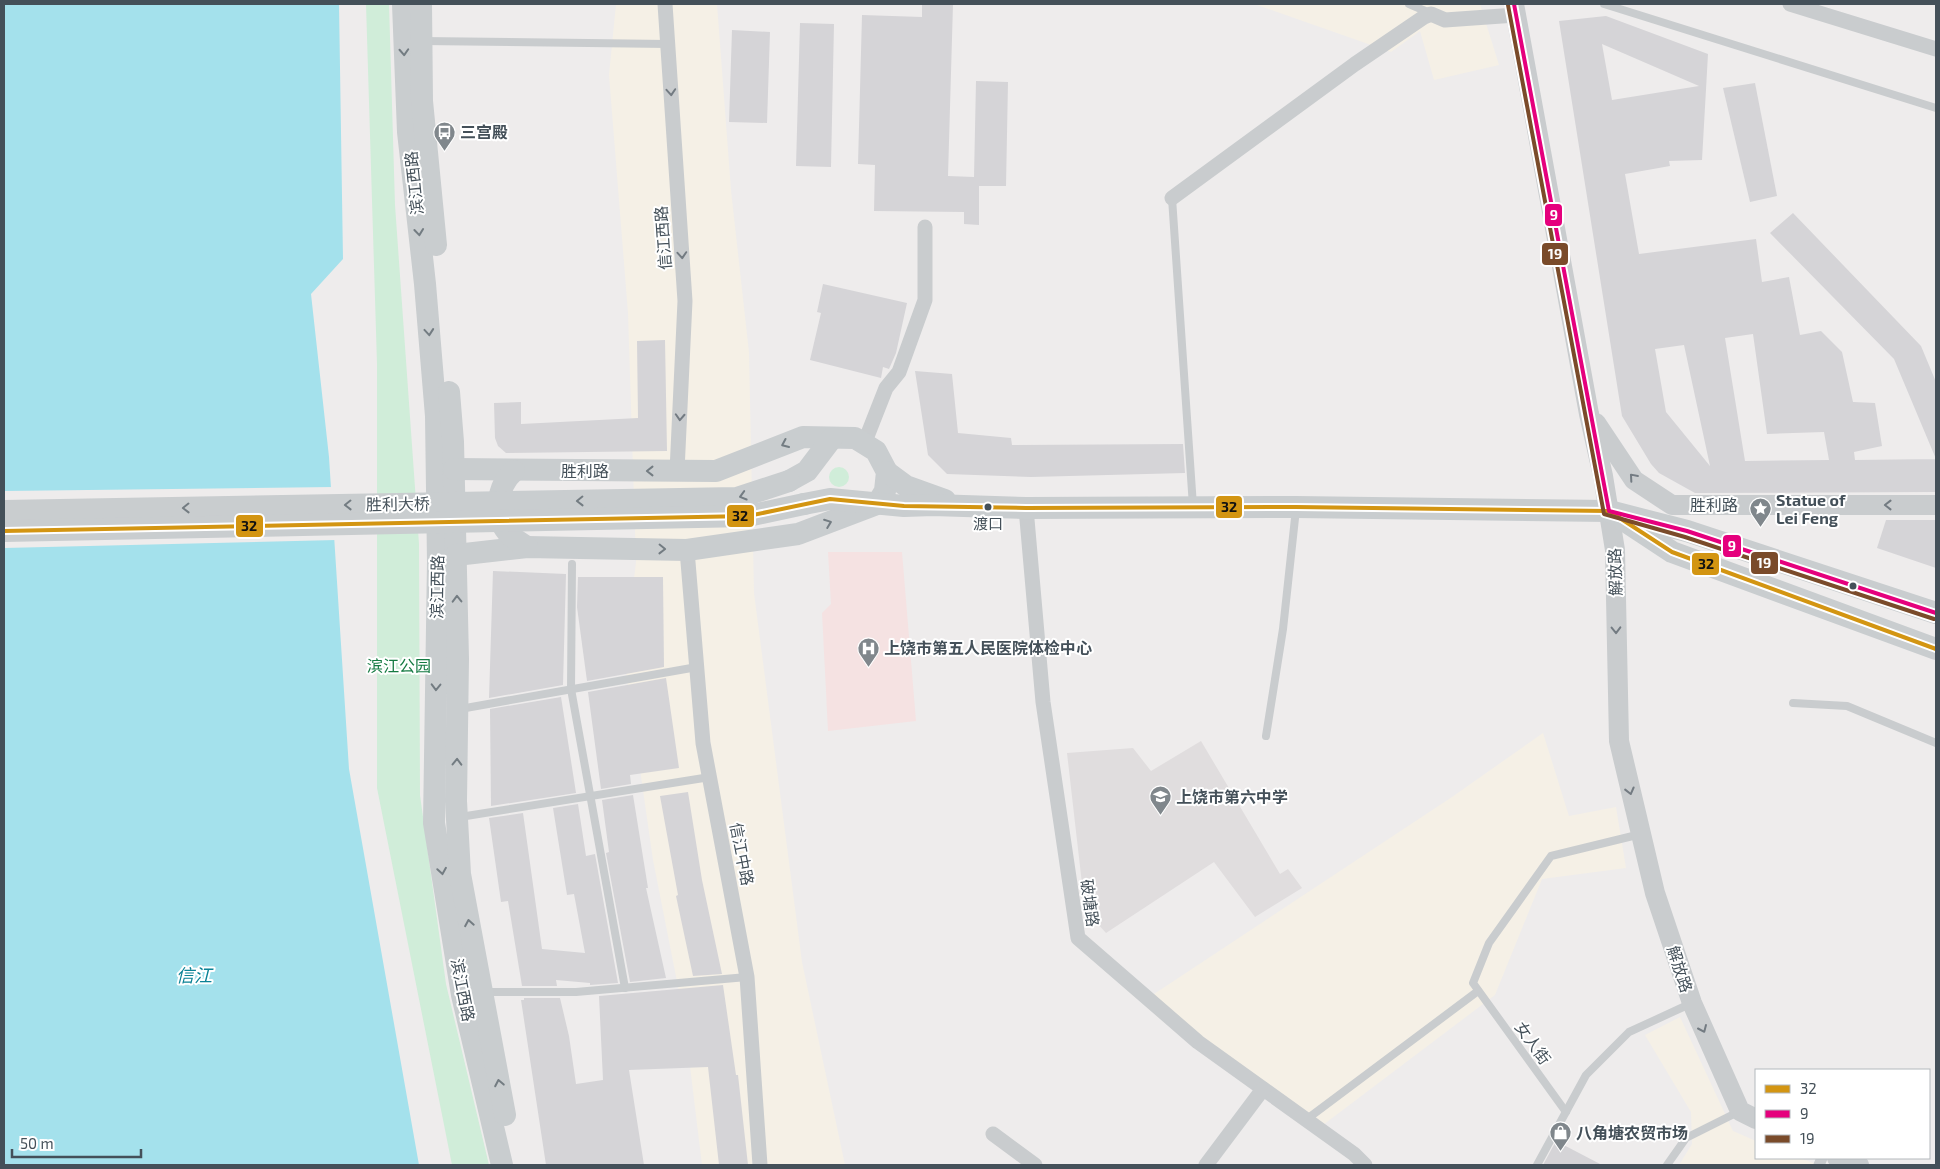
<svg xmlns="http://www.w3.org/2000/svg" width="1940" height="1169" font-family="'Exo 2','Noto Sans SC',sans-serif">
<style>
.commercial{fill:#f5f0e6}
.education{fill:#e0ddde}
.medical{fill:#f5e2e2}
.green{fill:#d0edd9}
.water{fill:#a4e1ec}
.pier{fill:#eeecec}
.building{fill:#d5d4d7;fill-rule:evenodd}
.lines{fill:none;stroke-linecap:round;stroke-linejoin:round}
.service{stroke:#c9ccce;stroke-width:8}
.pedestrian{stroke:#c9ccce;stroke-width:11}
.minor{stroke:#c9ccce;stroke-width:15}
.tertiary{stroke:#c9ccce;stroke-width:20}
.secondary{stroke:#c9cdcf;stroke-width:22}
.secondary-bridge{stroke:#c9cdcf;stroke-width:22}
.bus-1-casing{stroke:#fff;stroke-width:8}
.bus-2-casing{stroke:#fff;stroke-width:8}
.bus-3-casing{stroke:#fff;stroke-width:8}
.bus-1{stroke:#d39512;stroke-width:4}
.bus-2{stroke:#e5007d;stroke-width:4}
.bus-3{stroke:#7a4b2a;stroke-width:4}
.oneway{stroke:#737c82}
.oneway2{stroke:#737b82}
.bus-dot{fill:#445059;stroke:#fff;stroke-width:2}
.labels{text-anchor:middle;stroke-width:4;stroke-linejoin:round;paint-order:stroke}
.bus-label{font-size:15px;fill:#445059;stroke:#fff}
.poi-label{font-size:16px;font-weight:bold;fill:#445059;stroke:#fff;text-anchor:start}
.street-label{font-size:16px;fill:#445059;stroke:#fff}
.park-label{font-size:16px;fill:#157a42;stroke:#fff}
.water-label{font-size:18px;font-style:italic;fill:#0b8296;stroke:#fff}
.line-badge{stroke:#fff;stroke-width:2}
.badge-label{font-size:14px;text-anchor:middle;font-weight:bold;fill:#fff}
.pale-badge-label{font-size:14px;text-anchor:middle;font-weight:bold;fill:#111}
</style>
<rect width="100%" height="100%" fill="#eeecec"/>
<g class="commercial">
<polygon points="616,4 717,4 731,190 749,352 754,593 802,962 845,1165 702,1165 684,1017 653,860 624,658 636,562 628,313 609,75"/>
<polygon points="1254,4 1480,4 1499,65 1434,80 1420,31 1391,52"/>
<polygon points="1543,733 1569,816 1616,807 1626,868 1542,879 1495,995 1319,1128 1148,998 1452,797"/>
<polygon points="1680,1017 1733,1131 1756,1141 1756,1158 1800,1158 1819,1165 1679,1165 1692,1144 1691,1112 1645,1035"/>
</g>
<polygon class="education" points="1201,741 1280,874 1288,869 1302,888 1255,917 1214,862 1106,933 1085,910 1067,753 1133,748 1151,771"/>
<polygon class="medical" points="828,552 902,552 916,721 828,731 822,613 831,604"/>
<g class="green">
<polygon points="366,4 389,4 395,205 419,544 420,795 446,984 489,1165 452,1165 377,788 377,364"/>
<circle cx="839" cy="477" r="10"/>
</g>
<polygon class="water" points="4,4 339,4 343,259 311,294 329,457 349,769 419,1165 4,1165"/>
<polygon class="pier" points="333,487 336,540 4,548 4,491"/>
<g class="building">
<polygon points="922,4 953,4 948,176 974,177 976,81 1008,82 1006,186 979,186 979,225 964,224 964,212 874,211 875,165 858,164 862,15 922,17"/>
<path d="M1606,16L1708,54L1702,160L1669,161L1670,166L1625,174L1639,254L1756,239L1762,282L1789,277L1800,335L1821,331L1842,352L1853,402L1875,403L1882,446L1854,452L1855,460L1936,459L1894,359L1770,233L1793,213L1921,346L1936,382V492L1695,493L1659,473L1651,464L1622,416L1559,21ZM1602,44L1699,86L1612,100ZM1753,334L1767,434L1824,432L1829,460L1745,461L1725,338ZM1684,345L1710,466L1666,412L1655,349Z"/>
<polygon points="800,23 834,24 831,167 796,166"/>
<polygon points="732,30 770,32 767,123 729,122"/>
<polygon points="1755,83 1777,196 1750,202 1723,88"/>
<polygon points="823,284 907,303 896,353 889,369 883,367 881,378 810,360 821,313 817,312"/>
<polygon points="665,340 667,451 506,453 498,446 495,438 494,403 521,402 521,424 638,418 637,341"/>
<polygon points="915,371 952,374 958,433 1011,438 1012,445 1183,444 1185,473 1031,477 947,474 928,455"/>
<polygon points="1886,520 1936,520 1936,568 1877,548"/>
<polygon points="493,571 566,574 563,685 489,698"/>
<polygon points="578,577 663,577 664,667 587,681 577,607"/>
<polygon points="666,678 679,768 630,775 631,784 601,789 588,692"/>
<polygon points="561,697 576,793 491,806 490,709"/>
<polygon points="688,792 702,880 722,974 693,976 676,896 678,895 660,796"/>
<polygon points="633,795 648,888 646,888 666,978 630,982 606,853 609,852 602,800"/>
<polygon points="578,804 586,856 595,854 618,983 590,985 590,983 556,980 557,986 522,986 508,901 501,902 489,818 523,813 542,949 585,953 574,894 567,895 553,808"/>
<polygon points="723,985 736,1075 738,1075 748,1165 719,1165 708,1067 629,1070 644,1165 546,1165 521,1000 524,1000 524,998 560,998 569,1036 576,1084 603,1080 599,996"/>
<polygon points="1556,1141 1602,1165 1543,1165"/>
</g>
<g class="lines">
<g class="service">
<polyline points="1409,4 1430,13"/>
<polyline points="1604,4 1936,108"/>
<polyline points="422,41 668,44"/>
<polyline points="1172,198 1193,506"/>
<polyline points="572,564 571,689 625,988"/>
<polyline points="1793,703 1847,706 1936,743"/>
<polyline points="460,709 697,667"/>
<polyline points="1266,736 1283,629 1296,509"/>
<polyline points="460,817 710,777"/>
<polyline points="485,992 576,992 747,977"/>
<polyline points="1566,1112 1473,983 1489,943 1551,856 1641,834"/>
<polyline points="1307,1119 1478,991"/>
<polyline points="1537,1165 1586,1075 1629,1032 1692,1003"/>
<polyline points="1667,1165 1686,1138 1740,1111"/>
</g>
<polyline class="pedestrian" points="1819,1165 1822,1158"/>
<g class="minor">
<polyline points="665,4 685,301 677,471"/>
<polyline points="1790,4 1936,49"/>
<polyline points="1172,198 1355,64 1424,17 1431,14 1445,20 1516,15"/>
<polyline points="864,444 886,388 899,372 925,300 925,227"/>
<polyline points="1026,508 1043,702 1078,938 1198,1042 1354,1154 1365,1165"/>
<polyline points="687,550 703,743 747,977 760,1165"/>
<polyline points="993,1134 1035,1165"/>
<polyline points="1206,1165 1263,1089"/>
</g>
<g class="tertiary">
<polyline points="1514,4 1589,414 1603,476 1615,550 1619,741 1655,893 1692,1003 1740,1111 1756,1119"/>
<polyline points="1596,423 1634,480 1672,505 1936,505"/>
<polyline points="1837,1158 1859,1165"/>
</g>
<g class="secondary">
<polyline points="403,4 408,132 425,284 436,416 438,562 434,823 462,995 502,1165"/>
<polyline points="421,4 422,101 436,245"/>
<polyline points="449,392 453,442 458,659 456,801 460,874 505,1115"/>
<polyline points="454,469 716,471 803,437 855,438 876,451 887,472 885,491 877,504 798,534 687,550 527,547 456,555"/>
<path d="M514,471C497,486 492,517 510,535C515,540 521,543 527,547"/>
<polyline points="887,472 906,486 945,500"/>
<polyline points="789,481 807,471 832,438"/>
<polyline points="804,504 830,499 904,506 933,505 1026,508 1296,507 1609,511 1687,531 1936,613"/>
<polyline points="1625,521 1672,552 1936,649"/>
</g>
<g class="secondary-bridge">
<polyline points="4,511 737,498 789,481"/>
<polyline points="4,531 748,516 804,504"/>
</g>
<defs>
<polyline id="bus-1" points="4,531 748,516 830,499 904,506 1026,508 1296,507 1609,511 1672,552 1936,649"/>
<polyline id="bus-2" points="1514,4 1609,511 1687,531 1936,613"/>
<polyline id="bus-3" points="1508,5 1604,514 1685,537 1934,619"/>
</defs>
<use href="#bus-1" class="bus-1-casing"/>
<use href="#bus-2" class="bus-2-casing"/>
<use href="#bus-3" class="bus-3-casing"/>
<use href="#bus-1" class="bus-1"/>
<use href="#bus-2" class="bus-2"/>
<use href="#bus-3" class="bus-3"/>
</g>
<defs><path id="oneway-chevron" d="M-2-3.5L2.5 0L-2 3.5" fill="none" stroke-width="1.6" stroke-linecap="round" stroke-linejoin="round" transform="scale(1.25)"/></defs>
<g class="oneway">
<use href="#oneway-chevron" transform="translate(404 52) rotate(87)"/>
<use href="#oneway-chevron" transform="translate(419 232) rotate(84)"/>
<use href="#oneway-chevron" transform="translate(429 332) rotate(85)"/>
<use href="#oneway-chevron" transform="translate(785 444) rotate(156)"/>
<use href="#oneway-chevron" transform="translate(650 471) rotate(-180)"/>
<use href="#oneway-chevron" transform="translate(743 496) rotate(164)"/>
<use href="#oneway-chevron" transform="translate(580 501) rotate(179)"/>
<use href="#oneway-chevron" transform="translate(348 505) rotate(179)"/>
<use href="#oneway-chevron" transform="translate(186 508) rotate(179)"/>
<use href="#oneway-chevron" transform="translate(828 523) rotate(-21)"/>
<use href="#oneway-chevron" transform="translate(662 549) rotate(1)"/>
<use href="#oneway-chevron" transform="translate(457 599) rotate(-91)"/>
<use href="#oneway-chevron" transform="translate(436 687) rotate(91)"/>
<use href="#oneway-chevron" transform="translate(457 762) rotate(-89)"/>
<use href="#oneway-chevron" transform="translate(442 871) rotate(81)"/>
<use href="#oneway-chevron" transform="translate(469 923) rotate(-100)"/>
<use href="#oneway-chevron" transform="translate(499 1083) rotate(-101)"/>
</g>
<g class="oneway2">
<use href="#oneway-chevron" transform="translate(671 92) rotate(86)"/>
<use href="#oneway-chevron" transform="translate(682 255) rotate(86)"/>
<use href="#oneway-chevron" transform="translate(680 417) rotate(93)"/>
<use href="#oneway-chevron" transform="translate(1633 477) rotate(-131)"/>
<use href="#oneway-chevron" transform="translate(1888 505) rotate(180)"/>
<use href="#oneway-chevron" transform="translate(1616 630) rotate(89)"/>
<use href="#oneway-chevron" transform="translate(1630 791) rotate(76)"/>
<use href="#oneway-chevron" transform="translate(1703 1029) rotate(66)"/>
</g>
<defs>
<symbol id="bus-pin" viewBox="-11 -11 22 30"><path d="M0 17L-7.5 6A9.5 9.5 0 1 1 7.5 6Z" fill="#80878c" stroke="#fff"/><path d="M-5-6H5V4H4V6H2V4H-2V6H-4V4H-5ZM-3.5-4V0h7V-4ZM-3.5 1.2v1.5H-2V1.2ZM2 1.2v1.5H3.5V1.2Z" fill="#fff"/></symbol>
<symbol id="sight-pin" viewBox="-11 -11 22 30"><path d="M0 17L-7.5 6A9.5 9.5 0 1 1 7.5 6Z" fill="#80878c" stroke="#fff"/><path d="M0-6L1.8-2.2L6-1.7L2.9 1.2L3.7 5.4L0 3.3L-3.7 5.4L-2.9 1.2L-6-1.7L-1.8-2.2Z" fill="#fff"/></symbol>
<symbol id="hospital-pin" viewBox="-11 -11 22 30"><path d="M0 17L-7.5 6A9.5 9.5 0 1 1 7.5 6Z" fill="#80878c" stroke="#fff"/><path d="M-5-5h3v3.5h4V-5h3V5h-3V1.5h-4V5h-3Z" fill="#fff"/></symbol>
<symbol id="school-pin" viewBox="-11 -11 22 30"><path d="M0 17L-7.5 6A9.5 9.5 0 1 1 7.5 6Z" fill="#80878c" stroke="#fff"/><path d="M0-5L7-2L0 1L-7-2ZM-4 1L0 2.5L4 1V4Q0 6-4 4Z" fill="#fff"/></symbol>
<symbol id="shop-pin" viewBox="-11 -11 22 30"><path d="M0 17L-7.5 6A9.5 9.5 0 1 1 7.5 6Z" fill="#80878c" stroke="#fff"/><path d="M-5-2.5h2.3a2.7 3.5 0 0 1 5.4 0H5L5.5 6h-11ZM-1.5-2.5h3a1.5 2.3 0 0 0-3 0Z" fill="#fff"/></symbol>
</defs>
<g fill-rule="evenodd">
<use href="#bus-pin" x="432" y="120" width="25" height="34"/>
<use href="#sight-pin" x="1748" y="496" width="25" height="34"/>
<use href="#hospital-pin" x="856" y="636" width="25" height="34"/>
<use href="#school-pin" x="1148" y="784" width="25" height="34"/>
<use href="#shop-pin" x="1548" y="1120" width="25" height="34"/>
</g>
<g class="bus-dot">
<circle cx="988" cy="507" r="4.5"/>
<circle cx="1853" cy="586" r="4.5"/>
</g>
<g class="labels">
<g class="bus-label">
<text x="988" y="529">渡口</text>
</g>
<g class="poi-label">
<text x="460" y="138">三宫殿</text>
<text x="1776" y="506">Statue of<tspan x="1776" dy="18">Lei Feng</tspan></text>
<text x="884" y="654">上饶市第五人民医院体检中心</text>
<text x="1176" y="803">上饶市第六中学</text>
<text x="1576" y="1139">八角塘农贸市场</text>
</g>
<g class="street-label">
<text transform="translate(414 183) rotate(-96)" y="6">滨江西路</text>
<text transform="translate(663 238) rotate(-94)" y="6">信江西路</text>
<text x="585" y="477">胜利路</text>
<text transform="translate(398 504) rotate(-1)" y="6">胜利大桥</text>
<text x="1714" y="511">胜利路</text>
<text transform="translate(1615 572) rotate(-92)" y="6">解放路</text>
<text transform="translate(437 587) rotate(-89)" y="6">滨江西路</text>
<text transform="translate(742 854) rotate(79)" y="6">信江中路</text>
<text transform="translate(1090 903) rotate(82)" y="6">破塘路</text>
<text transform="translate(1680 969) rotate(72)" y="6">解放路</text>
<text transform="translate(463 990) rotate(79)" y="6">滨江西路</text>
<text transform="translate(1533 1043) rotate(54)" y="6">女人街</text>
</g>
<g class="park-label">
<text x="399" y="672">滨江公园</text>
</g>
<g class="water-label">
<text x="194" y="982">信江</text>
</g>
</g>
<g class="line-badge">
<rect x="1544" y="203" width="19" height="24" rx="5" fill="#e5007d"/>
<rect x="1541" y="242" width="28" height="24" rx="5" fill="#7a4b2a"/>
<rect x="1215" y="495" width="28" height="24" rx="5" fill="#d39512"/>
<rect x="726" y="504" width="29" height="24" rx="5" fill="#d39512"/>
<rect x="235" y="514" width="29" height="24" rx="5" fill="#d39512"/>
<rect x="1722" y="534" width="20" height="24" rx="5" fill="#e5007d"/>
<rect x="1750" y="551" width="29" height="24" rx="5" fill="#7a4b2a"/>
<rect x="1691" y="552" width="29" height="24" rx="5" fill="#d39512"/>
</g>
<g class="badge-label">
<text x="1554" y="220">9</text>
<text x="1555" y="259">19</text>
<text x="1732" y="551">9</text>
<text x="1764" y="568">19</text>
</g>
<g class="pale-badge-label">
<text x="1229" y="512">32</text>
<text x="740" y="521">32</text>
<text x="249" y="531">32</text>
<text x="1706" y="569">32</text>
</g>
<rect width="1940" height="1169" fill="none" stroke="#445059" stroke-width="10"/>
<rect x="1755" y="1069" width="175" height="90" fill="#ffffff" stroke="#b4b9bd"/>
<rect x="1765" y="1085" width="25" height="8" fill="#d39512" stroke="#b4b9bd"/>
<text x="1800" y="1094" font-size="15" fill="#445059">32</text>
<rect x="1765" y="1110" width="25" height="8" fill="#e5007d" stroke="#b4b9bd"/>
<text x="1800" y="1119" font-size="15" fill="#445059">9</text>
<rect x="1765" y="1135" width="25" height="8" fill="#7a4b2a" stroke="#b4b9bd"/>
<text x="1800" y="1144" font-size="15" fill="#445059">19</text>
<path d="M12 1149v8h129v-8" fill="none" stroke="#445059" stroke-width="2.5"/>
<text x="20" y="1149" font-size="15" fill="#445059" stroke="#ffffff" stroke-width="4" paint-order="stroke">50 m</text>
</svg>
